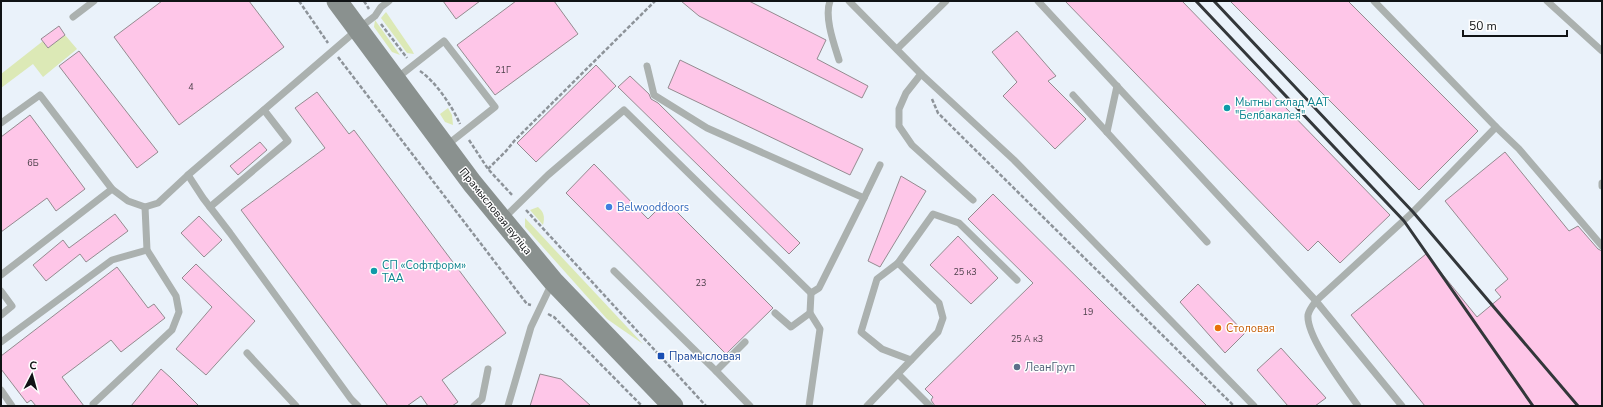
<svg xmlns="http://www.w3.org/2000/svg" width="1603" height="407" font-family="'Nunito Sans',sans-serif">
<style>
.green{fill:#dce9b6}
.building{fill:#fec6e8;stroke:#948b90}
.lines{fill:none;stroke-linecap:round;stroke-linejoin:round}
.path{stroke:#8d9399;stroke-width:2.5;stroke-dasharray:4 2;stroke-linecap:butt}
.lane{stroke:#abb1af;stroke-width:7}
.secondary{stroke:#8a918f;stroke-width:21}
.rail{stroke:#33373a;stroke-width:3}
.culture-dot{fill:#0f9aa8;stroke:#fefefe;stroke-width:1.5}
.shop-dot{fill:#3f7fe0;stroke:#fefefe;stroke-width:1.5}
.food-dot{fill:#e8710a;stroke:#fefefe;stroke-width:1.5}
.transit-dot{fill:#1a4fb4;stroke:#fefefe;stroke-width:1.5}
.service-dot{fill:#5c6f8a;stroke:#fefefe;stroke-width:1.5}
.labels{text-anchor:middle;stroke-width:3;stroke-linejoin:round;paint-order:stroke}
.number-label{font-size:9px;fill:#4c404a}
.culture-label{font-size:11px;fill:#0d838f;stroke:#fefefe;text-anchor:start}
.shop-label{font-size:11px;fill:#366cbe;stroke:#fefefe;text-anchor:start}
.street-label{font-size:11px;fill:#101315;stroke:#fefefe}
.food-label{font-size:11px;fill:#c56008;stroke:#fefefe;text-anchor:start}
.transit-label{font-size:11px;fill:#164399;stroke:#fefefe;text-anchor:start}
.service-label{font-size:11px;fill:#4e5e75;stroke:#fefefe;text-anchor:start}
</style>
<rect width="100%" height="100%" fill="#eaf2fa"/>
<g class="green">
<polygon points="386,12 412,50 414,54 407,53 381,18"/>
<polygon points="375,20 400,55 392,52 374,27"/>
<polygon points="65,35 77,49 43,77 33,64 1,88 1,74 43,41 48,48"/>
<polygon points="448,108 452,115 453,125 445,122 440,114"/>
<path d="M538,207C544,212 545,217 543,225L530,210Z"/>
<polygon points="525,218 643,344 607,319 525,227"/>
</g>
<g class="building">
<polygon points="162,1 249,1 284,47 179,125 114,37"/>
<polygon points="443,1 480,1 456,19"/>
<polygon points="516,1 554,1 578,34 495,95 457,45"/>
<polygon points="681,1 749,1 826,40 817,59 868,86 862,98 699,16"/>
<polygon points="1065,1 1182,1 1390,215 1340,263 1318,241 1308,251"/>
<polygon points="1230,1 1348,1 1478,131 1419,190"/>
<polygon points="59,26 65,35 48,48 41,39"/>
<polygon points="1017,31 1056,76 1048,81 1086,119 1055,149 1003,96 1017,82 992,52"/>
<polygon points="79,51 158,152 137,168 59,66"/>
<polygon points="680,60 863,149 850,175 668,88"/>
<polygon points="596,65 616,86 536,162 517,143"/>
<polygon points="630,76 649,94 651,99 658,103 800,243 789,254 618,87"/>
<polygon points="317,92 349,134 354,130 506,333 442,380 458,402 452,406 428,406 421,396 407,406 388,406 241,210 325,148 295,108"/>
<polygon points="30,115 85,189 56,211 47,198 1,232 1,137"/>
<polygon points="260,142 267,150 238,175 230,166"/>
<polygon points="1505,152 1569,231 1578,226 1598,249 1602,251 1602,406 1425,406 1351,315 1426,254 1477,317 1501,297 1495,290 1508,279 1445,201"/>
<polygon points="594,164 648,219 666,201 773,308 726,354 566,193"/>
<polygon points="901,176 926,191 880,267 868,261"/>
<polygon points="993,194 1207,406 935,406 931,400 933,397 925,389 1033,283 968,219"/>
<polygon points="115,214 128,231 86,262 80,254 46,281 33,265 63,240 69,248"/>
<polygon points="199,216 222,240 204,257 181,233"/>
<polygon points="958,236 998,278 971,304 930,265"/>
<polygon points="196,264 255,321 206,375 176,349 212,307 182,278"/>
<polygon points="117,267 148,308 154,304 165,318 121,352 111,340 62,377 84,406 36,406 31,400 27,403 1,369 1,356"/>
<polygon points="1198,284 1245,333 1225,353 1180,302"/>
<polygon points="1281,348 1326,398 1315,406 1288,406 1257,370"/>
<polygon points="161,369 171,378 199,406 131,406"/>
<polygon points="540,374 561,379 591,406 530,406"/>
</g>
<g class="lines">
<g class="path">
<polyline points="299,1 328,43"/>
<polyline points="364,1 369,9"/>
<polyline points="381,24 407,58"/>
<polyline points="338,57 527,304 531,305"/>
<path d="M420,71C436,82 452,106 460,124"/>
<polyline points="932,99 938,113 1234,406"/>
<polyline points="469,140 488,169 513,196"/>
<polyline points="488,169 506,151 515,140 655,1"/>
<polyline points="526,210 706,406"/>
<polyline points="548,314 554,317 642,406"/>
</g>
<g class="lane">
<path d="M830,1C824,17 834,44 839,60"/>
<polyline points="849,1 921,74 1014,160 1254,406"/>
<polyline points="1038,1 1316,301 1402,406"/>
<polyline points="1374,1 1496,127 1519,149 1602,246"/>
<polyline points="1547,1 1602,51"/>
<polyline points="73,17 94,1"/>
<polyline points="897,49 946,1"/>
<polyline points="921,74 906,93 899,109 899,126 912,145 973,200"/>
<polyline points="397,78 444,41 495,107 447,145"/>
<polyline points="1073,95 1207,242"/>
<polyline points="1,123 40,95 112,189 128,201 145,207 158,203 188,175 358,29 375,16 381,7 389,1"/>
<polyline points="1107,132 1117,86"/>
<polyline points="188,175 203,198 230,233 351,399 358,406"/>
<polyline points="1602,183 1602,186"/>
<polyline points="864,198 880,165"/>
<polyline points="210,207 288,141 264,110"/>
<polyline points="504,218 548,175 624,110 811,293 819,288 864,198 707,128 654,95 647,66"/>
<polyline points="898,263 877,279 861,332 882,349 911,360"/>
<polyline points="614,271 716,371 745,342"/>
<polyline points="1,275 112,189"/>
<polyline points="1,291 12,306 1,315"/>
<polyline points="775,313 791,327 810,313 811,293"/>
<polyline points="1,342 112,260 147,250"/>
<polyline points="247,353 296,406"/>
<polyline points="716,371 750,406"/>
<polyline points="898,374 930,406"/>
<polyline points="1,390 12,406"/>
<polyline points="94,406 93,404 172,330 179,312 176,296 147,250 145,207"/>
<polyline points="474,406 482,399 488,369"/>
<polyline points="508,406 531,327 552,283"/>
<polyline points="809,406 820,329 810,313"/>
<polyline points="867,406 938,332 943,318 939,303 898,263 933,214 959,223 1017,280"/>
<path d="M1358,406C1345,387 1306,337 1308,315C1309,310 1313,305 1316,301L1413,212L1496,127"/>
</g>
<polyline class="secondary" points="337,1 472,183 514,234 553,281 673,406"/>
<g class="rail">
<polyline points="1196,1 1404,221 1533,406"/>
<polyline points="1214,1 1413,212 1578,406"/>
</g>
</g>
<g class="culture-dot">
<circle cx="1227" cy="108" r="4"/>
<circle cx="374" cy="271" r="4"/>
</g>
<circle class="shop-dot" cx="609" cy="207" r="4"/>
<circle class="food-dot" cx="1218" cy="328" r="4"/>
<rect class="transit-dot" x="657" y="352" width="8" height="8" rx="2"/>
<circle class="service-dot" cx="1017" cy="367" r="4"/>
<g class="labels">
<g class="number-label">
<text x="503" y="73">21Г</text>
<text x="191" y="90">4</text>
<text x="33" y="166">6Б</text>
<text x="965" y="275">25 к3</text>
<text x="701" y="286">23</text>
<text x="1088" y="315">19</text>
<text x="1027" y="342">25 А к3</text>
</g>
<g class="culture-label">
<text x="1235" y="106">Мытны склад ААТ<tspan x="1235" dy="13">"Белбакалея"</tspan></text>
<text x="382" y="269">СП «Софтформ»<tspan x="382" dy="13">ТАА</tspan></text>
</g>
<g class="shop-label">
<text x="617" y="211">Belwooddoors</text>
</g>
<g class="street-label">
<text transform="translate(496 211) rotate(51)" y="4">Прамысловая вуліца</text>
</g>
<g class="food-label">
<text x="1226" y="332">Столовая</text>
</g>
<g class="transit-label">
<text x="669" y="360">Прамысловая</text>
</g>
<g class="service-label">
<text x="1025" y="371">ЛеанГруп</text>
</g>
</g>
<rect width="1603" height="407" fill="none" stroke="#101315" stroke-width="4"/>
<g transform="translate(32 375) rotate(6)" stroke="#fefefe" stroke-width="3" paint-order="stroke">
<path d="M0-3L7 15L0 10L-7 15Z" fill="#101315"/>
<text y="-6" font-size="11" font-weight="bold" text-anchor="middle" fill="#101315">С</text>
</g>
<path d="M1463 30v6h104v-6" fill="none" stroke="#101315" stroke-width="2"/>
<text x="1469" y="30" font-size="12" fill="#101315" stroke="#fefefe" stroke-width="3" paint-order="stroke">50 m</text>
</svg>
